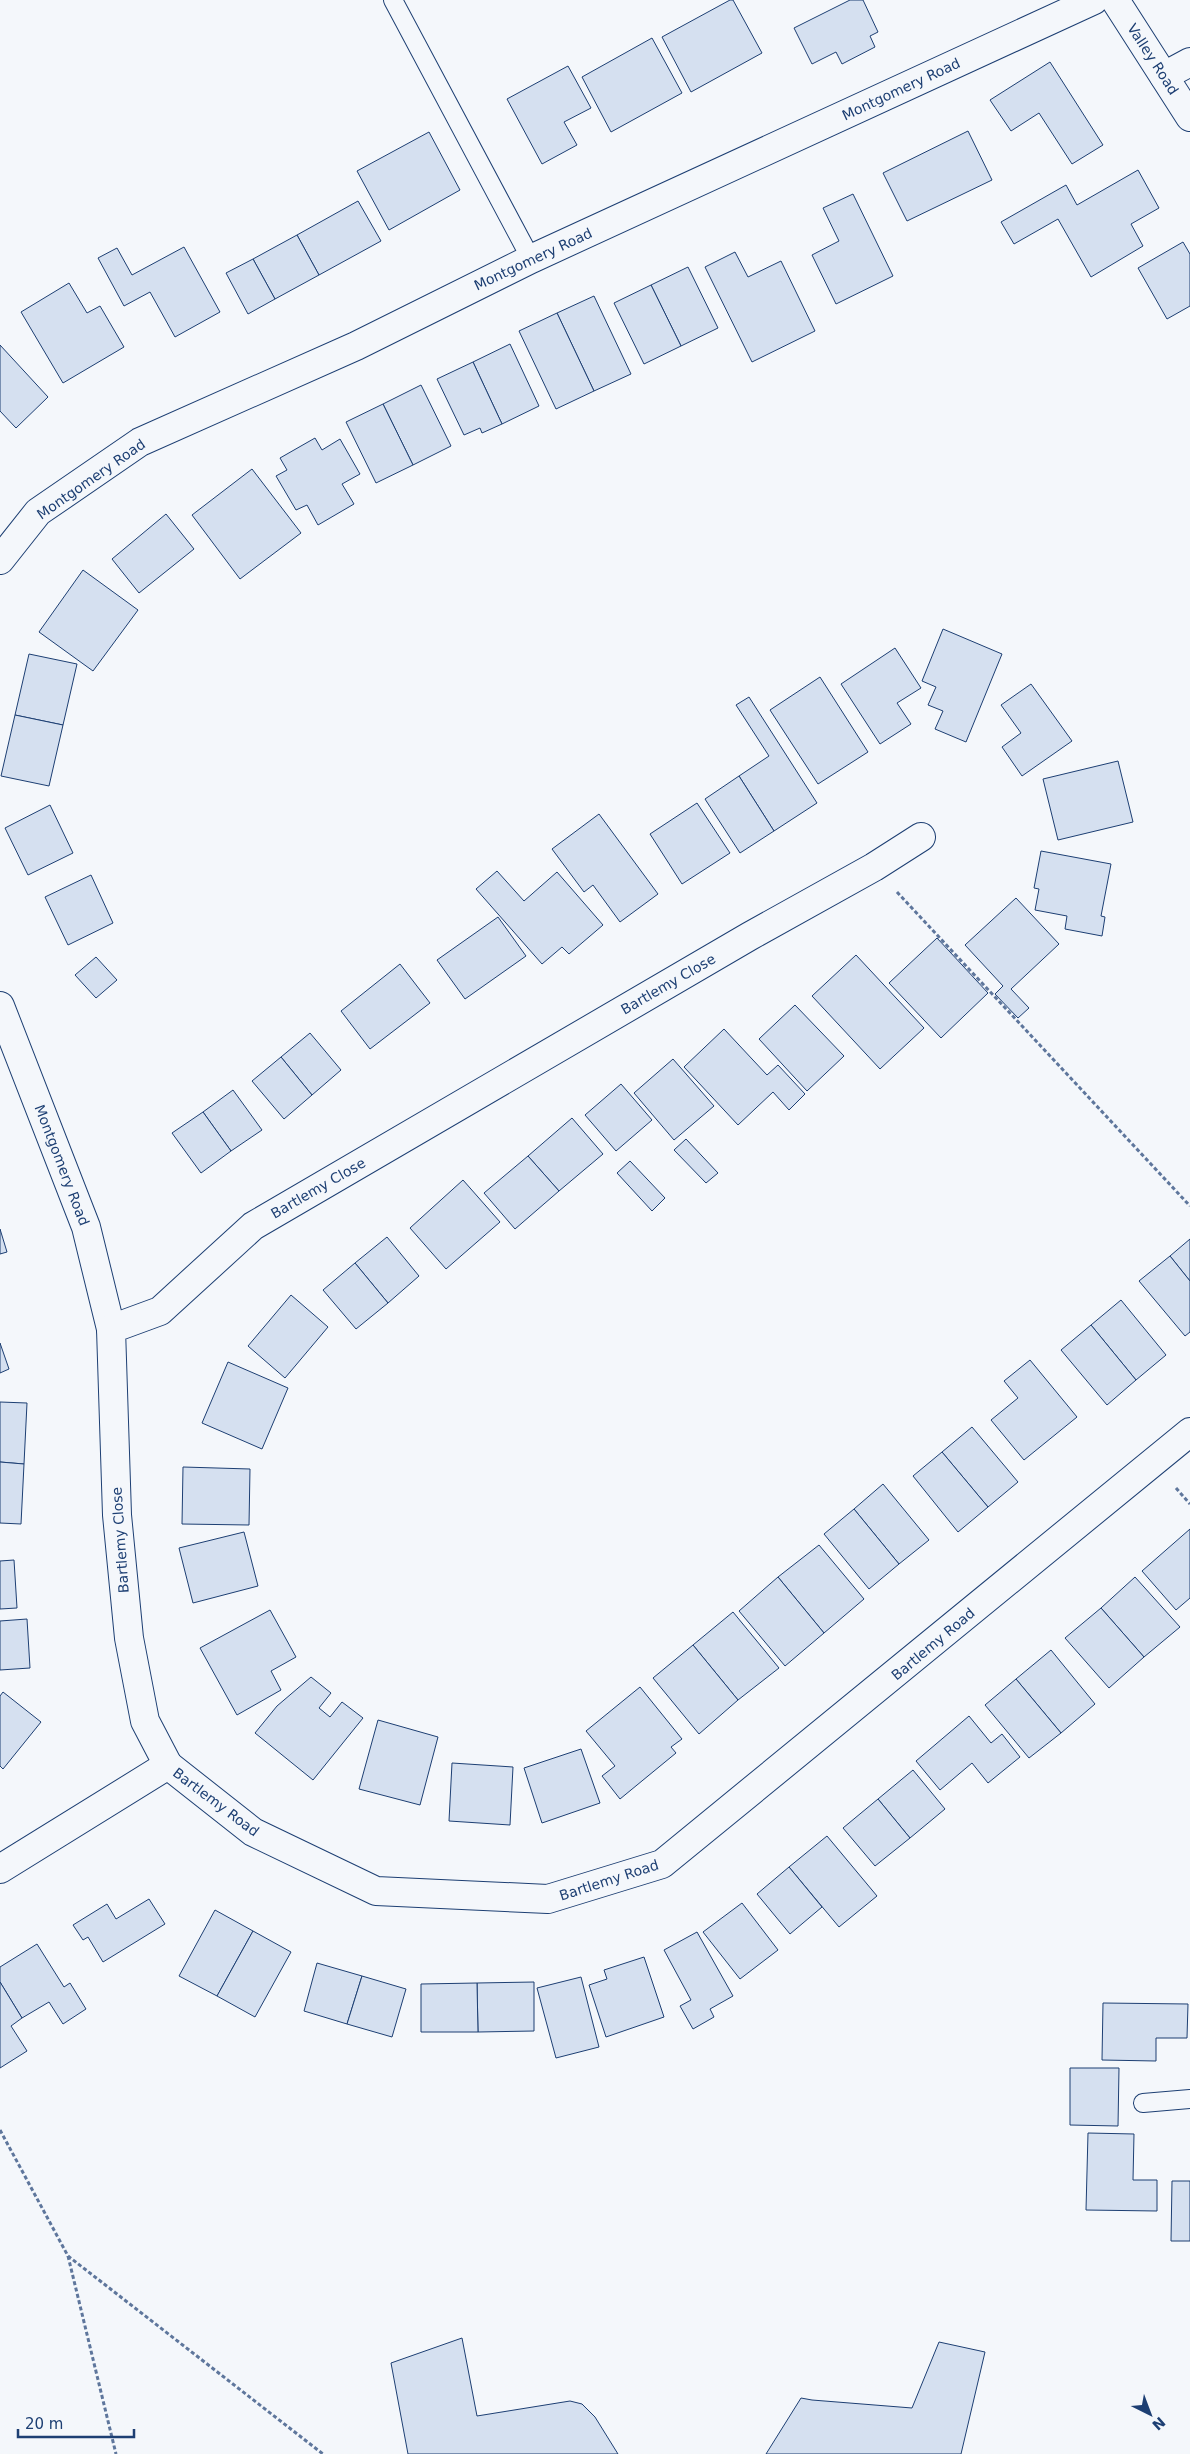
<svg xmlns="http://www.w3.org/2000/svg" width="1190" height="2454" font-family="'DejaVu Sans',sans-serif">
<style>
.building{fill:#d5e0f0;stroke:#1d3f73}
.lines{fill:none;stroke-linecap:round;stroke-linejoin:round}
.lane-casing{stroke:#1d3f73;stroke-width:20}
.street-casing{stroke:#1d3f73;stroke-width:30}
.path{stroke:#5e769c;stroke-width:3;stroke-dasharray:4 2.5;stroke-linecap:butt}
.lane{stroke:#f4f7fb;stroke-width:18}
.street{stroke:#f4f7fb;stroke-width:28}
.labels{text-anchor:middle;stroke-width:4;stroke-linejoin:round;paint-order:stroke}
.street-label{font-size:14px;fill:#1d3f73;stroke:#f4f7fb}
</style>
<rect width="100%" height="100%" fill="#f4f7fb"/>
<g class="building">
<polygon points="730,0 733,0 762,53 691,92 662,37"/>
<polygon points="850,0 863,0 878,32 870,36 875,47 842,64 836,52 812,64 794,28"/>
<polygon points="652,38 682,93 611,132 582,77"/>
<polygon points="1050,62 1103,145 1072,164 1039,113 1011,131 990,100"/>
<polygon points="568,66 591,108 564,122 577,145 542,164 507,99"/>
<polygon points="968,131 992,180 907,221 883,173"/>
<polygon points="429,132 460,190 389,230 357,171"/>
<polygon points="1138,170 1159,208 1131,224 1143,246 1091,277 1058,219 1014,244 1001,222 1066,185 1077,205"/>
<polygon points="853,194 893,276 836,304 812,255 839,241 823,208"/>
<polygon points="358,201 381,241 319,275 297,235"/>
<polygon points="297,235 319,275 275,299 253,259"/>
<polygon points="1183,242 1190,254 1190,306 1167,319 1138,268"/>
<polygon points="184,247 220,312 175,337 150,292 124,306 98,258 117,248 132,275"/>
<polygon points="735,252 748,277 781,261 815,331 752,362 705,267"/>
<polygon points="253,259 275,299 248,314 226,273"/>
<polygon points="688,267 718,328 681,346 651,285"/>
<polygon points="69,283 87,313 100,306 124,347 63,383 21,312"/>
<polygon points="651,285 681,346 644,364 614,303"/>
<polygon points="594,296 631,374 594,391 557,313"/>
<polygon points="557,313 594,391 556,409 519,331"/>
<polygon points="510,344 539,406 502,424 473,362"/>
<polygon points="0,345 48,397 16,428 0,411"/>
<polygon points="473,362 502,424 482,433 480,428 464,435 437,379"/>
<polygon points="421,385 451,446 413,465 383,404"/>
<polygon points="383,404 413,465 376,483 346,422"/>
<polygon points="315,438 322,450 340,439 360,474 342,484 354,504 318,525 307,505 296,510 276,476 287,470 280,458"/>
<polygon points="252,469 301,533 240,579 192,515"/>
<polygon points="166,514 194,549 139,593 112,559"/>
<polygon points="83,570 138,610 93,671 39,632"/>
<polygon points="943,629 1002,654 966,742 935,729 943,711 928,705 936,687 922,681"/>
<polygon points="895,648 921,688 897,703 911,724 880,744 841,684"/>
<polygon points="29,654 77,664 63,725 15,715"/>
<polygon points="820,677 868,752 818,784 770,710"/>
<polygon points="1031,684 1072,741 1022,776 1002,747 1021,733 1001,705"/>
<polygon points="749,697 817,803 774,831 739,776 769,756 736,705"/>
<polygon points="15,715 63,725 49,786 1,776"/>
<polygon points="1118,761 1133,822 1058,840 1043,779"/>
<polygon points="739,776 774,831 740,853 705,799"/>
<polygon points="697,803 730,853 682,884 650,834"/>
<polygon points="50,805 73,853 28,875 5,828"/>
<polygon points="599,814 658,894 620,922 593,885 584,892 552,849"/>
<polygon points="1041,851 1111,864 1101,916 1105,917 1102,936 1065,929 1067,916 1035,910 1039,889 1034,888"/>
<polygon points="497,871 524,901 557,872 603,925 569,954 562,947 542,964 476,889"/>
<polygon points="91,875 113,923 68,945 45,897"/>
<polygon points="1016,898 1059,944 1011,989 1029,1008 1018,1018 995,994 1003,986 965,945"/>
<polygon points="498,917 526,956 465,999 437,960"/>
<polygon points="937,938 988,993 941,1038 889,983"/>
<polygon points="856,955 924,1028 880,1069 812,996"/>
<polygon points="96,957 117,980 96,998 75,975"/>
<polygon points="400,964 430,1003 370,1049 341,1011"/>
<polygon points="795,1005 844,1056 807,1091 759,1039"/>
<polygon points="724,1029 767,1075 778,1065 805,1094 789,1110 773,1092 738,1125 684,1067"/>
<polygon points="310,1033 341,1070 312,1095 281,1057"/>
<polygon points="281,1057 312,1095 284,1119 252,1081"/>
<polygon points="673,1059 714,1106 674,1140 634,1093"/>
<polygon points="621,1084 652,1120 616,1151 585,1115"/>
<polygon points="233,1090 262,1130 231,1151 203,1112"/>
<polygon points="203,1112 231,1151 201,1173 172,1133"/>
<polygon points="572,1118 603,1154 559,1191 528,1156"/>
<polygon points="686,1139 718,1173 706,1183 674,1150"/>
<polygon points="528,1156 559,1191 515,1229 484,1193"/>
<polygon points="630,1161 665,1198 652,1211 617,1173"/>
<polygon points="463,1180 500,1222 446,1269 410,1228"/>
<polygon points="0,1229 7,1252 0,1254"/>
<polygon points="387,1237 419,1276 388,1303 355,1263"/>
<polygon points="1190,1239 1190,1281 1170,1256"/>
<polygon points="1170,1256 1190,1281 1190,1332 1185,1336 1139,1281"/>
<polygon points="355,1263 388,1303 356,1329 323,1290"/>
<polygon points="291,1295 328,1327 285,1378 248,1346"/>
<polygon points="1121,1300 1166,1355 1136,1380 1091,1325"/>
<polygon points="1091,1325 1136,1380 1107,1405 1061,1350"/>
<polygon points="0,1343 9,1369 0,1373"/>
<polygon points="1030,1360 1077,1417 1024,1460 991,1420 1018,1398 1004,1381"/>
<polygon points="228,1362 288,1388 262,1449 202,1423"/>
<polygon points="0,1402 27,1403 24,1464 0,1462"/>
<polygon points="972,1427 1018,1482 988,1507 942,1452"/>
<polygon points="942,1452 988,1507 958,1532 913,1476"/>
<polygon points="0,1462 24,1464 21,1524 0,1523"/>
<polygon points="183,1467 250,1469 249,1525 182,1524"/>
<polygon points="883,1484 929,1540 899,1564 854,1509"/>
<polygon points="854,1509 899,1564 869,1589 824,1534"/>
<polygon points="1190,1529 1190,1598 1176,1610 1142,1571"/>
<polygon points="244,1532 258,1586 193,1603 179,1548"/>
<polygon points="819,1545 864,1599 824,1633 778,1577"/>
<polygon points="14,1560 17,1608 0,1609 0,1561"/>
<polygon points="778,1577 824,1633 785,1666 739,1611"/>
<polygon points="1135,1577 1180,1627 1144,1657 1101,1608"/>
<polygon points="1101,1608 1144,1657 1109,1688 1065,1638"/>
<polygon points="270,1610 296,1657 271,1671 281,1690 237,1715 200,1648"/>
<polygon points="733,1612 779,1668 738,1700 693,1645"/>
<polygon points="27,1619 30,1668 0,1670 0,1621"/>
<polygon points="693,1645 738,1700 699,1734 653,1678"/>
<polygon points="1051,1650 1095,1704 1061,1733 1016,1679"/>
<polygon points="311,1677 331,1693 319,1708 330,1717 342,1702 363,1718 313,1780 255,1733 277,1706"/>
<polygon points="1016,1679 1061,1733 1029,1758 985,1705"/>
<polygon points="640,1687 682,1739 671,1747 676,1753 620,1799 602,1776 615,1766 586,1731"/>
<polygon points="3,1692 41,1722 3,1769 0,1766 0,1696"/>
<polygon points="969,1716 991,1743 1002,1734 1020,1757 988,1783 972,1763 940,1790 916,1761"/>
<polygon points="378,1720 438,1737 420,1805 359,1789"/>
<polygon points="581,1749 600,1803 542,1823 524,1768"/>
<polygon points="452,1763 513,1767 510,1825 449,1821"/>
<polygon points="913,1770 945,1809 910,1838 878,1799"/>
<polygon points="878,1799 910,1838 875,1866 843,1828"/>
<polygon points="827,1836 877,1896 839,1927 789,1867"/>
<polygon points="789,1867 822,1907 790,1934 757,1894"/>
<polygon points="149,1899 165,1924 103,1962 88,1937 83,1940 73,1925 107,1904 116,1919"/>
<polygon points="742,1903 778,1950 740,1979 703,1932"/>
<polygon points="215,1910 253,1931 217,1996 179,1976"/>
<polygon points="253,1931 291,1952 255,2017 217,1996"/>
<polygon points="697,1932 733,1996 710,2009 714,2017 693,2029 680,2006 691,2000 664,1950"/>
<polygon points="37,1944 64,1987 70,1983 86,2009 63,2024 49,2002 22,2018 0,1982 0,1967"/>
<polygon points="644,1957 664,2017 606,2037 589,1985 607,1979 604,1970"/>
<polygon points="317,1963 362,1976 347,2024 304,2011"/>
<polygon points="362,1976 406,1989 392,2037 347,2024"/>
<polygon points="581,1977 599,2047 556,2058 537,1988"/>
<polygon points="0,1982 22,2018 11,2026 27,2051 0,2068"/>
<polygon points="534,1982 534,2031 478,2032 477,1983"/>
<polygon points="477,1983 478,2032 421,2032 421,1984"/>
<polygon points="1103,2003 1188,2004 1187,2038 1156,2038 1156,2061 1102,2060"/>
<polygon points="1070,2068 1119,2068 1118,2126 1070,2125"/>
<polygon points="1088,2133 1134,2134 1133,2180 1157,2180 1157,2211 1086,2210"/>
<polygon points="1172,2181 1190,2181 1190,2241 1171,2241"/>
<polygon points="462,2338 477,2416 570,2401 582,2404 595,2417 618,2454 408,2454 391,2363"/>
<polygon points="939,2342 985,2352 961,2454 766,2454 801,2398 812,2400 912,2408"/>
</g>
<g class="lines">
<defs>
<g id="lane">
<polyline points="393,0 531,259"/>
<polyline points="1143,2103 1190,2099"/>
</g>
<g id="street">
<polyline points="1115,0 1190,117"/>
<polyline points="1164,76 1190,62"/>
<polyline points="0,560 38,512 140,442 356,346 531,259 1094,0"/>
<polyline points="0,1006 86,1227 111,1329"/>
<polyline points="168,1765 145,1721 129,1638 117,1515 111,1329 160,1311 253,1226 750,936 874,867 921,837"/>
<polyline points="0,1869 168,1765 253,1832 376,1891 548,1899 662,1864 1190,1432"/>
</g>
</defs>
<use href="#lane" class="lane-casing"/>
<use href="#street" class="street-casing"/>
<g class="path">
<polyline points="897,892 1190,1206"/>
<polyline points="1176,1488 1190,1504"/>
<polyline points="0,2130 68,2256 323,2454"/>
<polyline points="68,2256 116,2454"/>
</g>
<use href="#lane" class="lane"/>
<use href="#street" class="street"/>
</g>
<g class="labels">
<g class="street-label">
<text transform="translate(1153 59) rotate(57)" y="5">Valley Road</text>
<text transform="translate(901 89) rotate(-25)" y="5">Montgomery Road</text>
<text transform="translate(533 259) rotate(-25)" y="5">Montgomery Road</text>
<text transform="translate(91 479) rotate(-35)" y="5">Montgomery Road</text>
<text transform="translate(668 984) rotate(-30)" y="5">Bartlemy Close</text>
<text transform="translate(62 1165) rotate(69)" y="5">Montgomery Road</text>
<text transform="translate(318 1188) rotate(-30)" y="5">Bartlemy Close</text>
<text transform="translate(120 1540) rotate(-94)" y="5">Bartlemy Close</text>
<text transform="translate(933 1644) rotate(-40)" y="5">Bartlemy Road</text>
<text transform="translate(216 1802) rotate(37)" y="5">Bartlemy Road</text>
<text transform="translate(609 1880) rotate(-18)" y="5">Bartlemy Road</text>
</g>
</g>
<g transform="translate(1150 2414) rotate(138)" stroke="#f4f7fb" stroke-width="4" paint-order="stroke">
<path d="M0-4L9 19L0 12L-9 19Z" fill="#1d3f73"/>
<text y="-8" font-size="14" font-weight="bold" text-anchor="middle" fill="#1d3f73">N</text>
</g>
<path d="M18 2429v8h116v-8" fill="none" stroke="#1d3f73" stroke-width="2.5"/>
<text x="25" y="2429" font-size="15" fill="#1d3f73" stroke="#f4f7fb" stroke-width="4" paint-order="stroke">20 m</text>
</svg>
